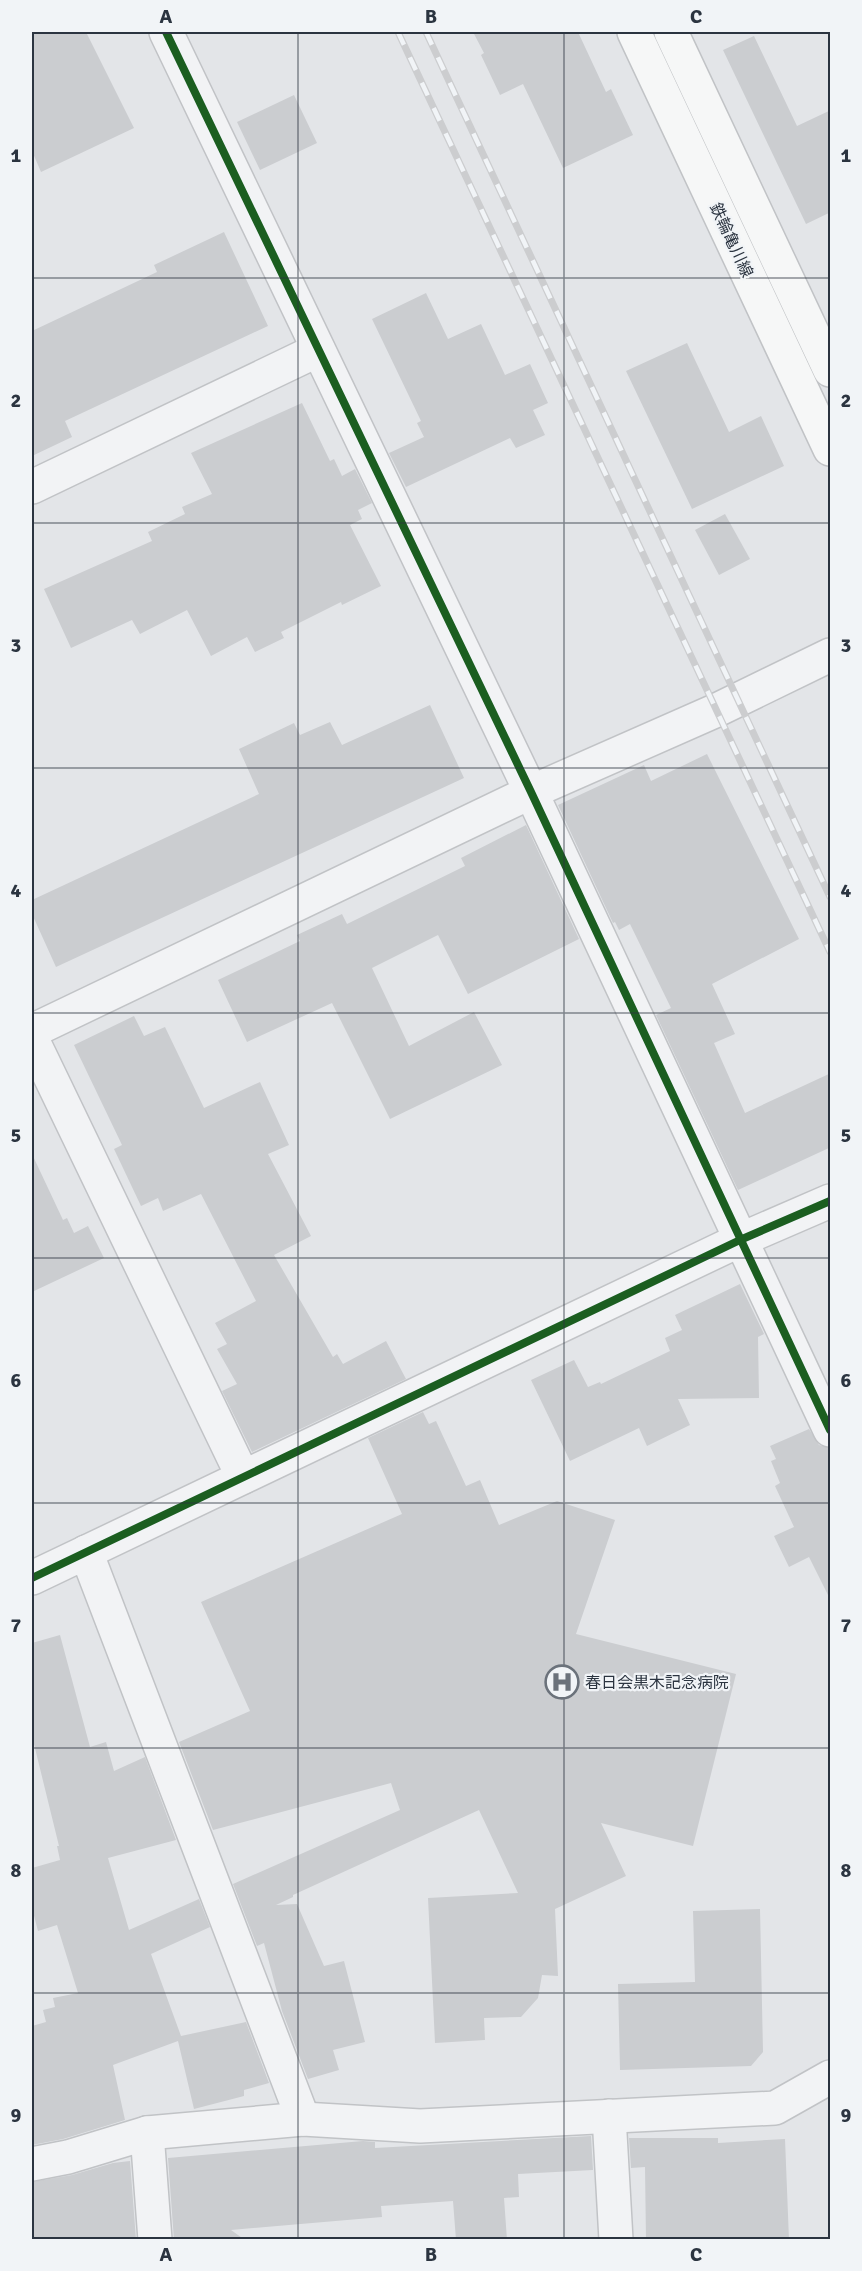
<svg xmlns="http://www.w3.org/2000/svg" width="862" height="2271" font-family="Signika,'Noto Sans JP',sans-serif">
<style>
.building{fill:#cbcdd0}
.lines{fill:none;stroke-linecap:round;stroke-linejoin:round}
.minor-casing{stroke:#c1c3c6;stroke-width:36}
.secondary-casing{stroke:#c1c3c6;stroke-width:36}
.minor{stroke:#f2f3f5;stroke-width:33}
.secondary{stroke:#f6f7f7;stroke-width:33}
.rail-casing{stroke:#cccdcf;stroke-width:7}
.rail{stroke:#f1f4f7;stroke-width:4.5;stroke-dasharray:14;stroke-linecap:butt}
.cycleway-casing{stroke:#f1f4f7;stroke-width:11}
.cycleway{stroke:#1b5e20;stroke-width:8}
.grid{fill:none;stroke:#2b3440;stroke-width:1.5;stroke-opacity:0.55}
.labels{text-anchor:middle;stroke-width:4.5;stroke-linejoin:round;paint-order:stroke}
.street-label{font-size:16px;fill:#2b3440;stroke:#f1f4f7}
.poi-label{font-size:16px;fill:#2b3440;stroke:#f1f4f7;text-anchor:start}
.neatline{fill:none;stroke:#2b3440;stroke-width:2}
.grid-label{font-size:20px;text-anchor:middle;font-weight:bold;fill:#2b3440}
</style>
<rect width="100%" height="100%" fill="#e3e5e8"/>
<g class="building">
<polygon points="32,32 86,32 134,128 41,172 32,151"/>
<polygon points="473,32 578,32 606,92 611,89 633,135 563,168 523,84 500,95 481,55 484,53"/>
<polygon points="754,36 797,126 831,110 831,212 806,224 723,50"/>
<polygon points="294,95 317,143 260,170 237,122"/>
<polygon points="224,232 268,326 65,421 72,437 32,456 32,331 157,272 154,265"/>
<polygon points="426,293 448,339 481,324 505,375 530,364 548,403 533,410 545,435 516,448 510,438 406,487 389,453 424,437 417,423 421,421 372,319"/>
<polygon points="687,343 729,432 761,416 784,466 692,509 626,371"/>
<polygon points="302,403 330,461 334,459 342,476 355,469 372,503 358,510 362,519 350,525 381,586 342,605 341,602 281,632 284,638 255,652 247,637 211,656 187,610 140,634 132,620 71,648 44,589 152,541 148,532 185,514 182,507 212,494 191,453"/>
<polygon points="725,514 750,559 719,575 695,530"/>
<polygon points="430,705 464,778 56,967 32,914 32,900 259,794 239,749 294,723 300,735 330,722 342,745"/>
<polygon points="707,754 799,939 712,984 735,1034 714,1043 745,1113 831,1073 831,1147 738,1190 656,1015 671,1008 630,924 619,930 615,922 613,923 558,805 644,765 651,781"/>
<polygon points="526,825 579,939 468,994 438,935 372,968 409,1046 474,1012 502,1065 390,1119 332,1003 247,1042 218,980 300,941 297,935 342,914 347,924 465,866 461,858"/>
<polygon points="134,1016 144,1036 165,1027 204,1108 260,1082 289,1145 268,1154 311,1236 274,1255 333,1357 337,1354 343,1364 386,1341 406,1379 252,1452 222,1391 237,1384 217,1349 227,1344 215,1323 256,1301 201,1194 163,1211 158,1198 141,1206 114,1149 122,1145 74,1045"/>
<polygon points="32,1154 63,1220 67,1218 74,1233 88,1226 104,1258 32,1292"/>
<polygon points="740,1284 764,1334 758,1337 759,1398 678,1399 690,1425 647,1446 639,1428 570,1461 531,1380 574,1360 588,1387 600,1382 601,1384 670,1351 665,1338 682,1330 675,1315"/>
<polygon points="423,1412 429,1424 436,1421 466,1486 480,1480 499,1525 557,1501 615,1520 576,1634 736,1674 693,1846 601,1823 626,1876 555,1909 558,1976 542,1975 538,1998 521,2017 484,2018 485,2040 435,2043 428,1898 518,1893 479,1810 293,1895 293,1897 276,1905 297,1904 324,1966 344,1961 365,2042 333,2050 339,2070 308,2079 282,2011 264,1943 257,1946 233,1884 400,1810 391,1783 213,1830 179,1742 250,1711 201,1602 402,1514 368,1438"/>
<polygon points="809,1429 819,1445 831,1448 831,1601 809,1557 789,1567 774,1536 794,1527 775,1486 780,1483 771,1461 776,1459 770,1446"/>
<polygon points="60,1635 90,1747 106,1742 114,1771 145,1757 176,1840 108,1858 129,1930 199,1899 210,1927 151,1954 181,2036 246,2022 269,2083 244,2090 244,2096 194,2109 178,2041 113,2065 125,2120 63,2139 32,2145 32,2026 46,2022 43,2010 55,2007 53,1998 78,1993 57,1925 38,1931 32,1908 32,1868 60,1860 57,1846 59,1846 32,1736 32,1643"/>
<polygon points="760,1909 763,2052 751,2066 620,2070 618,1984 695,1982 693,1911"/>
<polygon points="591,2136 593,2170 518,2174 519,2197 504,2198 507,2240 456,2240 453,2201 381,2206 382,2217 231,2230 245,2240 174,2240 168,2158 363,2141 375,2142 375,2148"/>
<polygon points="629,2138 718,2138 718,2143 785,2139 789,2240 646,2240 645,2167 631,2168"/>
<polygon points="130,2161 136,2240 32,2240 32,2182 72,2175 113,2163"/>
</g>
<g class="lines">
<defs>
<g id="minor">
<polyline points="166,32 531,792 830,1430"/>
<polyline points="32,487 318,350"/>
<polyline points="32,1031 531,792 717,710 830,655"/>
<polyline points="32,1039 243,1477"/>
<polyline points="86,1552 303,2119"/>
<polyline points="32,1578 740,1240 830,1201"/>
<polyline points="609,2116 616,2240"/>
<polyline points="147,2133 155,2240"/>
<polyline points="32,2164 68,2157 147,2133 303,2119 420,2126 775,2108 830,2077"/>
</g>
<g id="secondary">
<polyline points="634,32 830,449"/>
<polyline points="671,32 830,370"/>
</g>
</defs>
<use href="#minor" class="minor-casing"/>
<use href="#secondary" class="secondary-casing"/>
<use href="#minor" class="minor"/>
<use href="#secondary" class="secondary"/>
<defs>
<g id="rail">
<polyline points="398,32 830,952"/>
<polyline points="426,32 830,897"/>
</g>
</defs>
<use href="#rail" class="rail-casing"/>
<use href="#rail" class="rail"/>
<defs>
<g id="cycleway">
<polyline points="166,32 531,792 830,1430"/>
<polyline points="32,1578 740,1240 830,1201"/>
</g>
</defs>
<use href="#cycleway" class="cycleway-casing"/>
<use href="#cycleway" class="cycleway"/>
</g>
<path class="grid" d="M298,32V2240M564,32V2240M32,278H830M32,523H830M32,768H830M32,1013H830M32,1258H830M32,1503H830M32,1748H830M32,1993H830"/>
<defs>
<symbol id="hospital-ring" viewBox="-11 -11 22 22"><circle r="9.5" fill="#f1f4f7" stroke="#6b727b" stroke-width="1.5"/><path d="M-5-5h3v3.5h4V-5h3V5h-3V1.5h-4V5h-3Z" fill="#6b727b"/></symbol>
</defs>
<g fill-rule="evenodd">
<use href="#hospital-ring" x="543" y="1663" width="38" height="38"/>
</g>
<g class="labels">
<g class="street-label">
<text transform="translate(732 240) rotate(65)" y="6">鉄輪亀川線</text>
</g>
<g class="poi-label">
<text x="585" y="1688">春日会黒木記念病院</text>
</g>
</g>
<rect width="862" height="2271" fill="none" stroke="#f1f4f7" stroke-width="66"/>
<rect x="33" y="33" width="796" height="2205" class="neatline"/>
<g class="grid-label">
<text x="166" y="23">A</text>
<text x="431" y="23">B</text>
<text x="696" y="23">C</text>
<text x="16" y="162">1</text>
<text x="846" y="162">1</text>
<text x="16" y="407">2</text>
<text x="846" y="407">2</text>
<text x="16" y="652">3</text>
<text x="846" y="652">3</text>
<text x="16" y="897">4</text>
<text x="846" y="897">4</text>
<text x="16" y="1142">5</text>
<text x="846" y="1142">5</text>
<text x="16" y="1387">6</text>
<text x="846" y="1387">6</text>
<text x="16" y="1632">7</text>
<text x="846" y="1632">7</text>
<text x="16" y="1877">8</text>
<text x="846" y="1877">8</text>
<text x="16" y="2122">9</text>
<text x="846" y="2122">9</text>
<text x="166" y="2261">A</text>
<text x="431" y="2261">B</text>
<text x="696" y="2261">C</text>
</g>
</svg>
